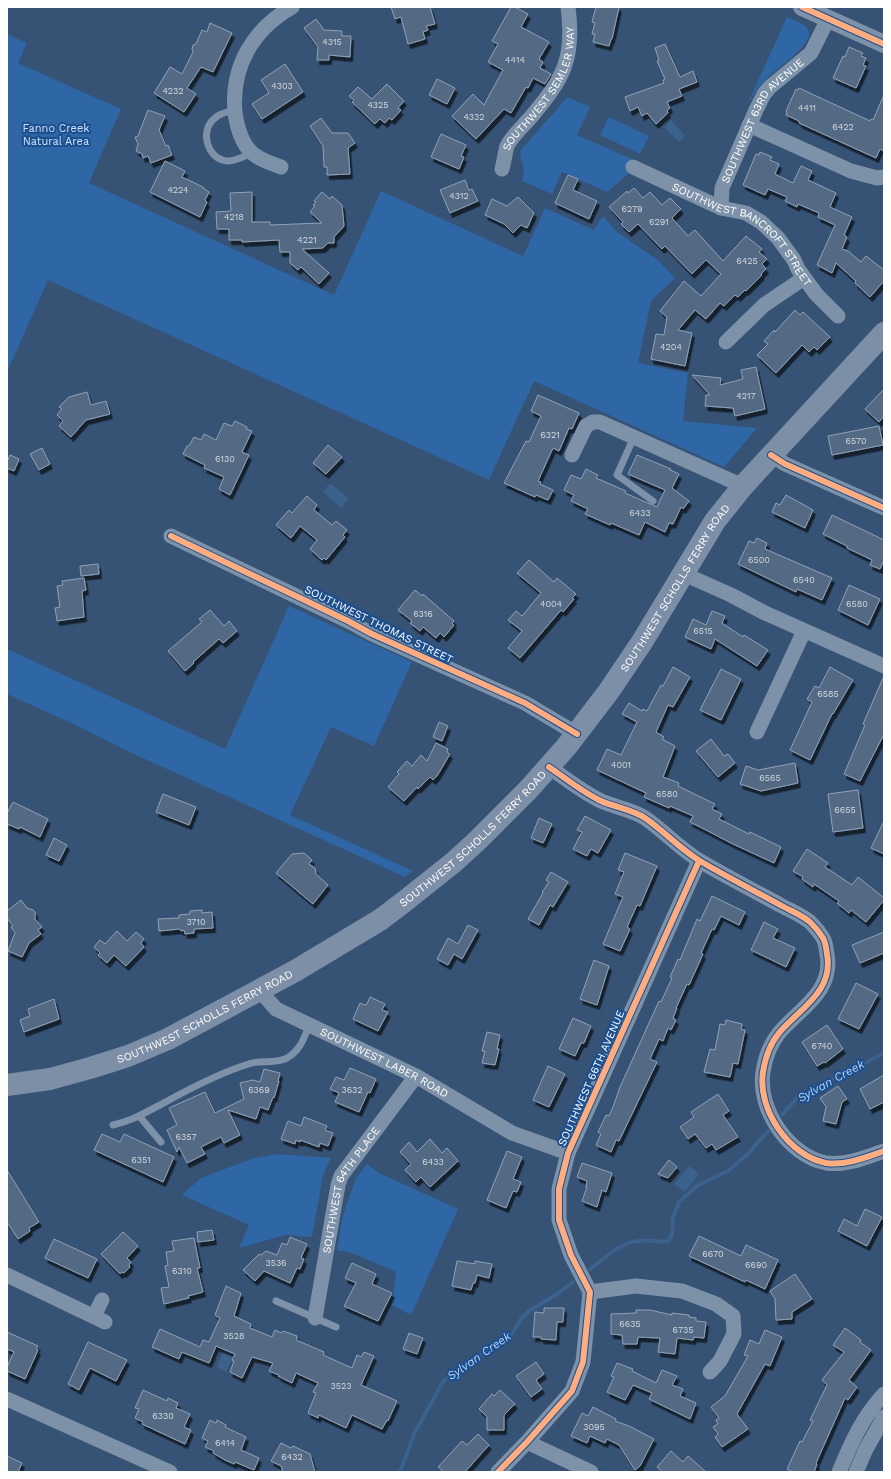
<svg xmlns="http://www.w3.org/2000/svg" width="891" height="1479" font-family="'Work Sans',sans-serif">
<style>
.green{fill:#2f66a5}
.water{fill:#3b618d}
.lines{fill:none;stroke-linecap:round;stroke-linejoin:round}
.stream{stroke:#3b618d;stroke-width:4}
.building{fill:#526984;stroke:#92a2b6;filter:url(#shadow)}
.service{stroke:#7d92a8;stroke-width:7}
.minor{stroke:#7d92a8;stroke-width:15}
.tertiary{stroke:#7d92a8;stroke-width:18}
.primary{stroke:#7d8ea7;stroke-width:22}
.cycleway-casing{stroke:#1b4f8f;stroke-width:8}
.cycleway{stroke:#ffac80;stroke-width:6}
.labels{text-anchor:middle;stroke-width:4;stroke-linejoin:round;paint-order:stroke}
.number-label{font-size:9px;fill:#d4dae0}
.street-label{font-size:11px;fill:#fff;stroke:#1b4f8f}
.park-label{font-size:11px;fill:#cfe3fa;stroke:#1b4f8f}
.water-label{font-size:12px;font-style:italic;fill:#b5d3f5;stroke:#1b4f8f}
</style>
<defs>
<filter id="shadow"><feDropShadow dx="2.5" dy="4.5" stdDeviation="0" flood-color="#0009"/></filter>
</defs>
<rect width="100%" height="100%" fill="#365274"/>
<g class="green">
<path d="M787,17C793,20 808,24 809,32C812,46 775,69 766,79C758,87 752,97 746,107Z"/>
<polygon points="7,34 27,43 18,63 121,109 89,183 334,295 381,191 523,256 545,208 594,230 603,216 617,232 659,261 675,278 651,301 638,363 688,373 683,421 757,428 724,467 534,381 489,480 48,280 7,372"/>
<path d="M567,97L590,107L577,135L634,160L628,174L607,192L562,172L552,194L522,181C528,166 517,160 521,150L557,109Z"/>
<polygon points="609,117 649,136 640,154 600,135"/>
<polygon points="289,606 412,662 374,746 331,727 290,815 413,871 405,877 123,749 71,723 7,694 7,649 225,749"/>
<polygon points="278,1154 331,1158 323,1175 312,1237 286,1235 239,1248 249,1225 182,1195 201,1178 254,1158"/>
<polygon points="367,1164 379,1173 458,1209 411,1315 392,1305 396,1272 352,1253 337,1250 343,1215 356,1178"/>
</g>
<g class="water">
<polygon points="671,120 685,136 679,142 664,127"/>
<polygon points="330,483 349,499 341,508 323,492"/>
<polygon points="689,1166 699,1174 685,1192 674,1184"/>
<polygon points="225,1348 235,1352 226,1372 218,1368 219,1366 217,1366"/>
</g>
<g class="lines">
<g class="stream">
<polyline points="782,1115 798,1097 884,1053"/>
<path d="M590,1269C604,1259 619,1243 638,1241C648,1239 658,1243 669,1241L672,1234L673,1218L679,1202L698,1185L728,1171L748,1154L768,1131"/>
<polyline points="400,1472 414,1434 444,1380 512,1334 521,1319 529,1311 557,1294 573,1282"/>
</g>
</g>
<g class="building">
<polygon points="391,7 430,7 435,24 426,26 428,30 423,32 425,39 408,44 401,17 395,19"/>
<polygon points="511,7 515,7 528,14 521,27 549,42 539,59 543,62 540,68 551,74 545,84 533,78 528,88 526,87 511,113 504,109 476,139 452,116 473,94 484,105 503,70 488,62 498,44 492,41"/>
<polygon points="596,7 619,7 612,39 611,39 609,46 593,42 595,34 592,34 595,23 592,22"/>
<polygon points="316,19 324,30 342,31 342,36 351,36 350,57 329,55 329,60 317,60 318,47 304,28"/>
<polygon points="210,23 232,33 213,72 201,67 187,88 196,94 184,112 154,93 170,67 182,74 193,52 192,49 193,45 196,44 202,30 207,32"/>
<polygon points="665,44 680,77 693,71 697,82 679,89 682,96 667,102 670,108 667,111 668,113 656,124 647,113 642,116 638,107 630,111 625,97 664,83 663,80 665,79 657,61 659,60 655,48"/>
<polygon points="849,47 863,53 861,56 866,58 863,65 866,66 856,88 833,78 843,56 845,57"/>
<polygon points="285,64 303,92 262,119 252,104 269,93 261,80"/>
<polygon points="437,79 455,88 447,104 429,95"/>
<polygon points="387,84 404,101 398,108 401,110 392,120 389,118 385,123 380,119 375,124 352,102 354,100 349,96 358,87 372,99"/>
<polygon points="799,88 870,121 871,119 873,120 884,95 884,151 880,149 876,158 799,123 799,121 786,115 787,112 786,111 796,89 798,90"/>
<polygon points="148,110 165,116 159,130 166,146 168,145 172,155 151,163 148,156 143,158 142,154 136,151 138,144 135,137 138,136"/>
<polygon points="321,118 332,133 348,133 355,143 348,148 350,174 327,175 327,167 324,167 323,146 310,126"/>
<polygon points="441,134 466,145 461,156 464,157 459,169 431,157"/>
<polygon points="760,152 772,157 770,160 779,164 775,174 793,183 801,166 812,171 808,180 836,193 830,207 852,217 844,235 847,237 842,249 848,251 861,262 866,256 884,270 884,281 870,297 855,283 856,281 836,263 832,273 817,265 835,225 818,217 819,213 798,204 797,207 785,201 787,197 768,189 765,195 743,185 756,154 759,155"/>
<polygon points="165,161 185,171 182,177 203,187 203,188 209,192 205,200 207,202 200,217 150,192"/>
<polygon points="568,175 578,179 573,190 597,201 589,219 555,203"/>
<polygon points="465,180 469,190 472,189 478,201 450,213 440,190"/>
<polygon points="634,188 643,198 650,192 662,205 670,198 681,209 672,218 688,236 695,230 723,261 746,236 762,249 759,252 767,259 762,264 766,269 761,274 762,275 746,291 745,290 738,297 735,295 724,306 720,303 706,319 695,310 678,330 692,333 685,366 651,359 656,334 664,335 667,317 660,311 684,281 701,296 721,274 706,260 692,274 665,246 662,249 638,224 629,232 621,224 623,222 609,207 627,191 628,193"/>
<polygon points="252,192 252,222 270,222 270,225 322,223 310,212 315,206 313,205 316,202 314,201 322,192 330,199 332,196 342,205 344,226 334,237 334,243 328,243 323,248 302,249 329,273 319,284 301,267 298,270 290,263 290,252 280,252 279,240 242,242 242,240 229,240 229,229 217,229 216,212 231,211 230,193"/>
<polygon points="518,197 534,213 527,228 521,225 513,233 504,224 485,215 492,199 507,206"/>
<polygon points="795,310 800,315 803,312 830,337 817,350 814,347 809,352 802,345 776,373 757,355 768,344 764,341 774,330 775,332"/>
<polygon points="756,367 765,409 735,416 733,408 705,406 706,395 710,395 692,375 721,378 720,385 743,379 741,370"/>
<polygon points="884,389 884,416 879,422 865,409"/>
<polygon points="87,392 91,405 106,401 110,414 86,420 71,437 59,426 63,421 57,415 62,409 59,407 69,397"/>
<polygon points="538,395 579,413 572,429 569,428 559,451 553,448 538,481 541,482 540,484 553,490 548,500 536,495 535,497 504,483 526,441 529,442 541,416 531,411"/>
<polygon points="235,421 247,427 246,429 252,431 242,452 249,455 230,495 219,489 224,477 204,468 205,465 183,454 187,446 189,446 194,437 201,440 204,434 216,440 224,423 232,426"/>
<polygon points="879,426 883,445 832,455 828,436"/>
<polygon points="328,445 342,457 326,474 313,463"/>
<polygon points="42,448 50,464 39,470 30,454"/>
<polygon points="10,455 19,459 14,471 7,468 7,462"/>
<polygon points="637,455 671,469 670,470 679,474 672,488 689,501 683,509 681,507 673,524 669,523 665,532 645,522 639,535 611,523 610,525 585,514 588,509 571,501 574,495 564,490 571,475 581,479 586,469 598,475 596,478 626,491 625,493 657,507 665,490 628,474"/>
<polygon points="786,495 813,510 805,528 772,512 776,503 780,505"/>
<polygon points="307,496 317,505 314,510 332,525 336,521 347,530 343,535 345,537 326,560 324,558 322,560 310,549 317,540 300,526 291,538 276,525 289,510 292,513"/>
<polygon points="832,515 884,540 884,560 880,569 870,565 872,560 847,548 847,546 823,534"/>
<polygon points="757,538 767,543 765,549 832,578 822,600 797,589 796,592 738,564 749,541 754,543"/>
<polygon points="529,560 554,582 557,578 576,594 572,598 574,599 563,612 561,610 520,658 508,648 522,631 508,620 516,611 522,616 541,593 517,573"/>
<polygon points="98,564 99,574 81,576 80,566"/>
<polygon points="84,578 86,590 82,591 84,617 57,621 55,608 60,607 57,586 63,585 62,581"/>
<polygon points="849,585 880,599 868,625 838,610"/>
<polygon points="415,590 422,596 423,594 454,621 452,623 454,625 444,637 440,633 436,638 423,627 420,631 410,623 412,621 398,610"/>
<polygon points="210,610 224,626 229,621 237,631 223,643 219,639 193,662 194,663 185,671 168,651 202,622 199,619"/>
<polygon points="712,611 725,616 722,623 743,637 744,635 768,650 757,666 715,639 711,649 685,637 693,619 706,625"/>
<polygon points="673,667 690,677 673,707 668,705 656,732 664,737 662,739 675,746 663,777 679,783 678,786 715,804 712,809 722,814 719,819 749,834 750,832 781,847 774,863 733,844 700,827 690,822 693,816 670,806 669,808 644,797 646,793 597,770 607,749 621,755 637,722 622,714 629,703 642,711 643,709 647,711 661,685 663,686"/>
<polygon points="830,667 853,680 833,714 832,714 810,760 790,750 812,702 807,699 815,686 819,688"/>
<polygon points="721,669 741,679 721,720 700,710"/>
<polygon points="884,676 884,734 860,781 844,774 865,725 863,724"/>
<polygon points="439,722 448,726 442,741 433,737"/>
<polygon points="711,739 724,756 728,754 735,763 718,777 696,751"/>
<polygon points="436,743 448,749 447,752 450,754 437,776 433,780 430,777 418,789 417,787 404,801 388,787 399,774 397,772 407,761 412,766 421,755 427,761"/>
<polygon points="795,763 798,783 761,791 740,784 746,766 758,770"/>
<polygon points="858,790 863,828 833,832 828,794"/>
<polygon points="163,794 196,807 189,825 156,812"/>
<polygon points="13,802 48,819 40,837 20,827 19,829 7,824 7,813"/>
<polygon points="585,816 611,830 598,853 591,849 587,856 573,849 582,832 577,830"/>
<polygon points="539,818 552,824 543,843 531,838"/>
<polygon points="884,821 884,854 871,848"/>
<polygon points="54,838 67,845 59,861 46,855"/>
<polygon points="807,849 828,863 825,867 852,885 858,877 884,898 884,900 866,922 851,910 849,913 837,903 839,901 814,884 813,887 802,879 803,877 793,871"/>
<polygon points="304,853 312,860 309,864 315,868 316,874 328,885 313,904 276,873 292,854"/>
<polygon points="625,853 657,866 640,906 637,905 627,927 630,929 620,951 603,944 623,897 615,894 624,872 618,870"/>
<polygon points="551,872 568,882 553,907 550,905 539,925 528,919 543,893 542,892 549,882 546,880"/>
<polygon points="712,896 745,912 739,925 721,916 714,930 712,929 701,953 703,954 689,985 687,984 676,1008 677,1008 673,1018 676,1020 671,1030 668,1028 663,1041 659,1039 650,1059 657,1062 619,1141 616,1140 611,1152 596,1145 601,1134 598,1132 606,1115 609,1116 613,1107 620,1087 659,1001 661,1002 672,978 670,977 678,959 680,960 697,919 700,921"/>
<polygon points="21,900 27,908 33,910 35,912 35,919 42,927 38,930 41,934 29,943 22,957 8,951 15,933 11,927 13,926 7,918 7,911"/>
<polygon points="202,910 202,913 212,912 213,928 194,929 194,933 185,934 184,930 181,931 180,929 159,931 158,919 179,918 179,915 190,914 190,911"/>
<polygon points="764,922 778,929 773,938 795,948 786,967 751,950"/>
<polygon points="468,925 478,930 462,959 454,954 448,965 437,959 448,938 458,944"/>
<polygon points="117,931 127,941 136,932 144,939 141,943 144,947 126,966 114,955 107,963 98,955 100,953 94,947 100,940 105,944"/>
<polygon points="884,932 884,953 860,963 852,945"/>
<polygon points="594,960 609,966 597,1005 580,999"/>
<polygon points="856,983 878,994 859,1029 838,1019"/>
<polygon points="370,997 385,1004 382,1010 388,1012 378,1031 353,1019 360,1003 365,1005 367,1004"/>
<polygon points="54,999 59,1019 24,1032 20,1020 30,1016 28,1009"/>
<polygon points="573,1018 591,1026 584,1043 581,1043 575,1056 559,1049"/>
<polygon points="726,1020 742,1024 741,1029 745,1030 738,1064 733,1063 730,1077 704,1072 710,1049 715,1050 720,1024 725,1025"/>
<polygon points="827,1025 843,1049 825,1063 824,1062 817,1066 802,1042"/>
<polygon points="487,1032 500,1035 497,1049 499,1049 495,1065 482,1063 485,1051 482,1051"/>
<polygon points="548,1066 565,1074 549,1107 533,1100"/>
<polygon points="350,1068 376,1079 370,1093 368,1092 359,1112 335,1102 339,1093 330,1089 336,1077 344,1080"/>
<polygon points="264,1069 280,1073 278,1081 279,1081 274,1098 273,1097 268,1110 260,1107 256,1119 228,1110 240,1135 224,1143 221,1137 201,1147 205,1154 187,1163 179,1147 177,1152 167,1130 177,1125 169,1108 205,1092 215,1113 244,1099 240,1083 253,1080 260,1082"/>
<polygon points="884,1075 884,1102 870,1109 860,1089"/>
<polygon points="838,1086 847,1099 842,1102 836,1124 823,1121 826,1107 820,1098"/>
<polygon points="718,1094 729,1111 723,1115 738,1137 716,1150 712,1144 706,1148 695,1134 688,1139 680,1127 694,1117 691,1112"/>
<polygon points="304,1117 327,1126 325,1130 333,1133 328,1146 320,1143 319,1147 300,1140 300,1142 296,1140 295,1144 281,1139 288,1121 301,1126"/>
<polygon points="102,1134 120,1142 124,1134 174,1157 163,1182 94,1150"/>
<polygon points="430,1139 442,1153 447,1148 458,1161 430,1187 421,1177 416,1182 405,1170 411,1164 400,1152 409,1142 417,1152"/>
<polygon points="507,1151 522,1157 513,1179 521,1182 517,1192 513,1191 506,1208 487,1200"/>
<polygon points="669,1160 677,1167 668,1178 658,1174"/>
<polygon points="582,1163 612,1173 606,1192 602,1190 597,1207 582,1201 587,1187 586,1187 587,1181 577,1177"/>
<polygon points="7,1170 39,1222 29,1228 30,1231 18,1239 7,1222"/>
<polygon points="865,1209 882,1217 867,1246 838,1231 844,1219 857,1226"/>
<polygon points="212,1230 214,1240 198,1242 197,1232"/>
<polygon points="123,1232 138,1246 127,1258 131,1262 129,1265 130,1267 124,1273 122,1272 120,1274 101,1254"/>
<polygon points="699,1236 741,1256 746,1245 778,1260 765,1289 746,1280 745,1282 689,1256"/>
<polygon points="290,1237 307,1244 301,1258 304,1259 300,1269 297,1268 290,1283 264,1271 255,1281 243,1270 259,1254 261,1255 266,1251 277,1255 282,1243 287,1245"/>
<polygon points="194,1238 200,1268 197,1268 203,1292 188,1296 189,1298 164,1304 161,1288 169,1287 165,1266 168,1265 166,1252 174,1251 172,1241"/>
<polygon points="54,1239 97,1259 88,1278 45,1258"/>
<polygon points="457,1261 475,1264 475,1261 492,1264 489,1278 477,1275 475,1283 473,1283 471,1290 452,1286"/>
<polygon points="352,1263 376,1274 372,1284 392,1293 378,1321 344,1306 356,1283 345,1278"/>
<polygon points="795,1274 812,1299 792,1312 792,1319 776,1320 775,1299 770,1291"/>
<polygon points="226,1286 241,1293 234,1316 251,1324 250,1328 272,1337 275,1330 281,1333 283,1331 297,1336 296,1340 324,1352 323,1355 352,1368 357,1355 361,1357 364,1352 374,1356 361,1385 397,1401 388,1421 387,1420 382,1429 352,1415 346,1428 319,1415 318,1418 308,1413 316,1393 313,1392 318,1383 296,1373 292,1383 278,1376 279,1375 269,1371 273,1363 252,1357 242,1378 230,1372 234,1361 232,1360 235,1354 216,1346 209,1363 182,1352 179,1359 152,1347 160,1329 200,1347 203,1340 209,1342 220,1318 215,1315"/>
<polygon points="544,1308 564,1308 563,1322 557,1322 556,1340 541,1339 541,1337 533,1337 535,1312 544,1313"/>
<polygon points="636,1310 650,1310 672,1315 672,1313 689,1315 689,1317 696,1318 696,1321 706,1322 704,1338 694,1337 693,1340 677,1338 675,1354 658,1352 660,1338 638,1337 637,1344 623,1344 622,1335 611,1334 611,1314 636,1313"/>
<polygon points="845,1328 861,1340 860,1342 871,1350 849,1380 857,1387 848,1400 845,1398 816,1463 817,1464 814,1472 793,1472 787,1469 800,1441 802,1442 813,1421 810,1420 827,1385 822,1380 844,1352 833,1345"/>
<polygon points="765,1330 782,1337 770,1366 765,1364 737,1414 748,1429 722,1447 715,1437 718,1434 713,1427 718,1424 716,1420 719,1418 711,1407 725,1396 748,1356 744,1355 750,1340 759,1344"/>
<polygon points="7,1332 38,1346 36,1349 38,1350 25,1379 7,1371 7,1367 14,1352 7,1349"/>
<polygon points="409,1333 423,1338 417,1354 403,1349"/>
<polygon points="88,1342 127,1360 116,1381 90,1368 79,1390 68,1384"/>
<polygon points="536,1362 544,1374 536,1380 542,1389 531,1397 516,1376"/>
<polygon points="617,1363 633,1369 632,1371 656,1383 662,1370 677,1376 672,1385 683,1389 680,1396 696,1403 690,1419 649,1399 652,1393 633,1385 625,1400 607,1392 614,1377 611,1376"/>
<polygon points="143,1390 167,1401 168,1398 178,1403 176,1408 190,1414 184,1427 191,1430 185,1444 142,1424 143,1422 135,1418 139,1409 135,1408"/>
<polygon points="500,1390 515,1404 504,1415 504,1430 487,1430 487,1417 479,1409 492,1394 494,1396"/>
<polygon points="593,1407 616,1419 615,1421 629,1426 654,1439 640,1466 635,1470 619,1445 607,1439 605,1443 590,1436 587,1443 571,1436 582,1413 588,1416"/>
<polygon points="210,1420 216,1423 217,1420 226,1425 225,1427 246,1437 241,1450 259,1458 254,1470 235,1462 234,1464 225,1460 213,1453 214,1451 205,1447 208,1441 202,1438"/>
<polygon points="478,1434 489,1445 465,1472 444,1472 438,1467 462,1441 467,1445"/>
<polygon points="281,1443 291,1448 293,1446 310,1454 315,1472 283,1472 281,1466 271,1461"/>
<polygon points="671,1451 683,1462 688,1456 706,1472 663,1472 657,1467"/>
<polygon points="7,1456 22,1463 18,1472 7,1472"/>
</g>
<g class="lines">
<g class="service">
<path d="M235,110C228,112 220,113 215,118C199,130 207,160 228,161C236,161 245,156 252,153"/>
<polyline points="634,437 617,475 653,501"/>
<polyline points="140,1117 161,1142"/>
<path d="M113,1125C134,1120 142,1114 160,1105C187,1090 223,1071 252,1063C263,1060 277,1064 287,1058C300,1051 304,1038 309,1026"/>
<polyline points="276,1301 336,1327"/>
</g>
<g class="minor">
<polyline points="749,125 851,171 877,178 884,177"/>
<path d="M281,167C271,163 259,160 251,152C242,143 237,126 235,113C231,67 252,30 292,7"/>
<path id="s1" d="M633,167L721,208L746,213L761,222L778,238L794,260L798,269L816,294L838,316"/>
<path id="s2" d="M502,169C504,162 505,153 507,146C511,137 524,125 531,117C563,79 575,59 568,7"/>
<path id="s3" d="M721,208L722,188L756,110L764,94L770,87L811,53L828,19"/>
<polyline points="726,342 764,305 804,278"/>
<polyline points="572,455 586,426 593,422 600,422 743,486"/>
<polyline points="771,455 785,464 884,508"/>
<polyline points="171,536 348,621 372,634 525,703 577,734"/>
<polyline points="684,574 731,595 765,613 884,666"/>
<polyline points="757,732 804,631"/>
<path d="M549,767C565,778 581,791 599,800C613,807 631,809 645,818C664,831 680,849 700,861C727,877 755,891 782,906C791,911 804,916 811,923C815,927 820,933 823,938C826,943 826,949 827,954C834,992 799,1009 779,1033C770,1044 765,1059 763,1072C757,1109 789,1156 826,1163C845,1166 867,1157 884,1151"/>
<path id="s4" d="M260,991L276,1009L416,1076L512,1133L568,1153"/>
<polyline points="7,1275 105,1322"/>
<polyline points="590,1292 636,1286 682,1291 716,1304 733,1316 734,1334 720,1361 710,1372"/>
<polyline points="94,1316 102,1300"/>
<path id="s5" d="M315,1318L338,1185L341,1176L416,1076"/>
<polyline points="7,1399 170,1472"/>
<polyline points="527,1442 591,1472"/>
<polyline points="498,1472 527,1442 572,1391 583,1362 590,1292 571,1255 559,1220 559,1189 568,1153 699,861"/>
<path d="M839,1472C852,1442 861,1419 884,1394"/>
<polyline points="856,1472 866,1449 884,1417"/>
</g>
<polyline class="tertiary" points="802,7 884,44"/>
<path class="primary" id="s6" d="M7,1085L50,1079L90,1068L128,1056L168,1039L295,971L380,920L405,901L454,862L478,840L528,790L567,746L609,691L642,642L715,521L743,486L884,333"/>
<defs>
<g id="cycleway">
<polyline points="802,7 884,44"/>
<polyline points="771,455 785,464 884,508"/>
<polyline points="171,536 348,621 372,634 525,703 577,734"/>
<path d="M549,767C565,778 581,791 599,800C613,807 631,809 645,818C664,831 680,849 700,861C727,877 755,891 782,906C791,911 804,916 811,923C815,927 820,933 823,938C826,943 826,949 827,954C834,992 799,1009 779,1033C770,1044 765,1059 763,1072C757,1109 789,1156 826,1163C845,1166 867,1157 884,1151"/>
<polyline points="498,1472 527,1442 572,1391 583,1362 590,1292 571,1255 559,1220 559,1189 568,1153 699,861"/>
</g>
</defs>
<use href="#cycleway" class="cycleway-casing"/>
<use href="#cycleway" class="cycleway"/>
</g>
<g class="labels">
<g class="number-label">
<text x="332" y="45">4315</text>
<text x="515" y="63">4414</text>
<text x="282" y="89">4303</text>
<text x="173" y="94">4232</text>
<text x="378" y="108">4325</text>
<text x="807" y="111">4411</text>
<text x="474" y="120">4332</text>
<text x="843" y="130">6422</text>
<text x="178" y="193">4224</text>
<text x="459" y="199">4312</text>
<text x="632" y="212">6279</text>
<text x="234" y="220">4218</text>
<text x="659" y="225">6291</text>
<text x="307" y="243">4221</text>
<text x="747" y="264">6425</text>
<text x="671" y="350">4204</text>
<text x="746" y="399">4217</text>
<text x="550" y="438">6321</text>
<text x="856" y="444">6570</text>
<text x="225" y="462">6130</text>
<text x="640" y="516">6433</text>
<text x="759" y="563">6500</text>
<text x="804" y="583">6540</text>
<text x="551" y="607">4004</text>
<text x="857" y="607">6580</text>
<text x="423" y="617">6316</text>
<text x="703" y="634">6515</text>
<text x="828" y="697">6585</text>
<text x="621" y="768">4001</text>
<text x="770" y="781">6565</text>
<text x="667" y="797">6580</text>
<text x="845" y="813">6655</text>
<text x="196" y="925">3710</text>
<text x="822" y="1049">6740</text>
<text x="259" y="1093">6369</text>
<text x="352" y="1093">3632</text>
<text x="186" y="1140">6357</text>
<text x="141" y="1163">6351</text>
<text x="433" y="1165">6433</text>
<text x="713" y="1257">6670</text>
<text x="276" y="1266">3536</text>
<text x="756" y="1268">6690</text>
<text x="182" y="1274">6310</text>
<text x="630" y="1327">6635</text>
<text x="683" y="1333">6735</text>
<text x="234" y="1339">3528</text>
<text x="341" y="1389">3523</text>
<text x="163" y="1419">6330</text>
<text x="594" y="1430">3095</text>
<text x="225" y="1446">6414</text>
<text x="292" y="1460">6432</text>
</g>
<g class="street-label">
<text dy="4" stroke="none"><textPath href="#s2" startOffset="91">SOUTHWEST SEMLER WAY</textPath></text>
<text dy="4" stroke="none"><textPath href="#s3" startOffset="100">SOUTHWEST 63RD AVENUE</textPath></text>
<text dy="4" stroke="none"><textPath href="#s1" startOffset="132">SOUTHWEST BANCROFT STREET</textPath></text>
<text dy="4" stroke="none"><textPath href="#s6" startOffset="859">SOUTHWEST SCHOLLS FERRY ROAD</textPath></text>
<text transform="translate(379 624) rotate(26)" y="4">SOUTHWEST THOMAS STREET</text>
<text dy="4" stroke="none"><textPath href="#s6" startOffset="535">SOUTHWEST SCHOLLS FERRY ROAD</textPath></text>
<text dy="4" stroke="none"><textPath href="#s6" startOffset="211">SOUTHWEST SCHOLLS FERRY ROAD</textPath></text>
<text dy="4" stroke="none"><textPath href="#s4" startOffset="145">SOUTHWEST LABER ROAD</textPath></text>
<text transform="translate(591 1078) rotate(-66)" y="4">SOUTHWEST 66TH AVENUE</text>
<text dy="4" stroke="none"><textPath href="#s5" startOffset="135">SOUTHWEST 64TH PLACE</textPath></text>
</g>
<g class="park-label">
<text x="56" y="132">Fanno Creek<tspan x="56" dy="13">Natural Area</tspan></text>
</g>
<g class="water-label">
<text transform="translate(831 1081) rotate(-29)" y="4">Sylvan Creek</text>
<text transform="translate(479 1356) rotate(-35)" y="4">Sylvan Creek</text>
</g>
</g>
<rect width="891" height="1479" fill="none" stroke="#ffffff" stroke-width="16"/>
</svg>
